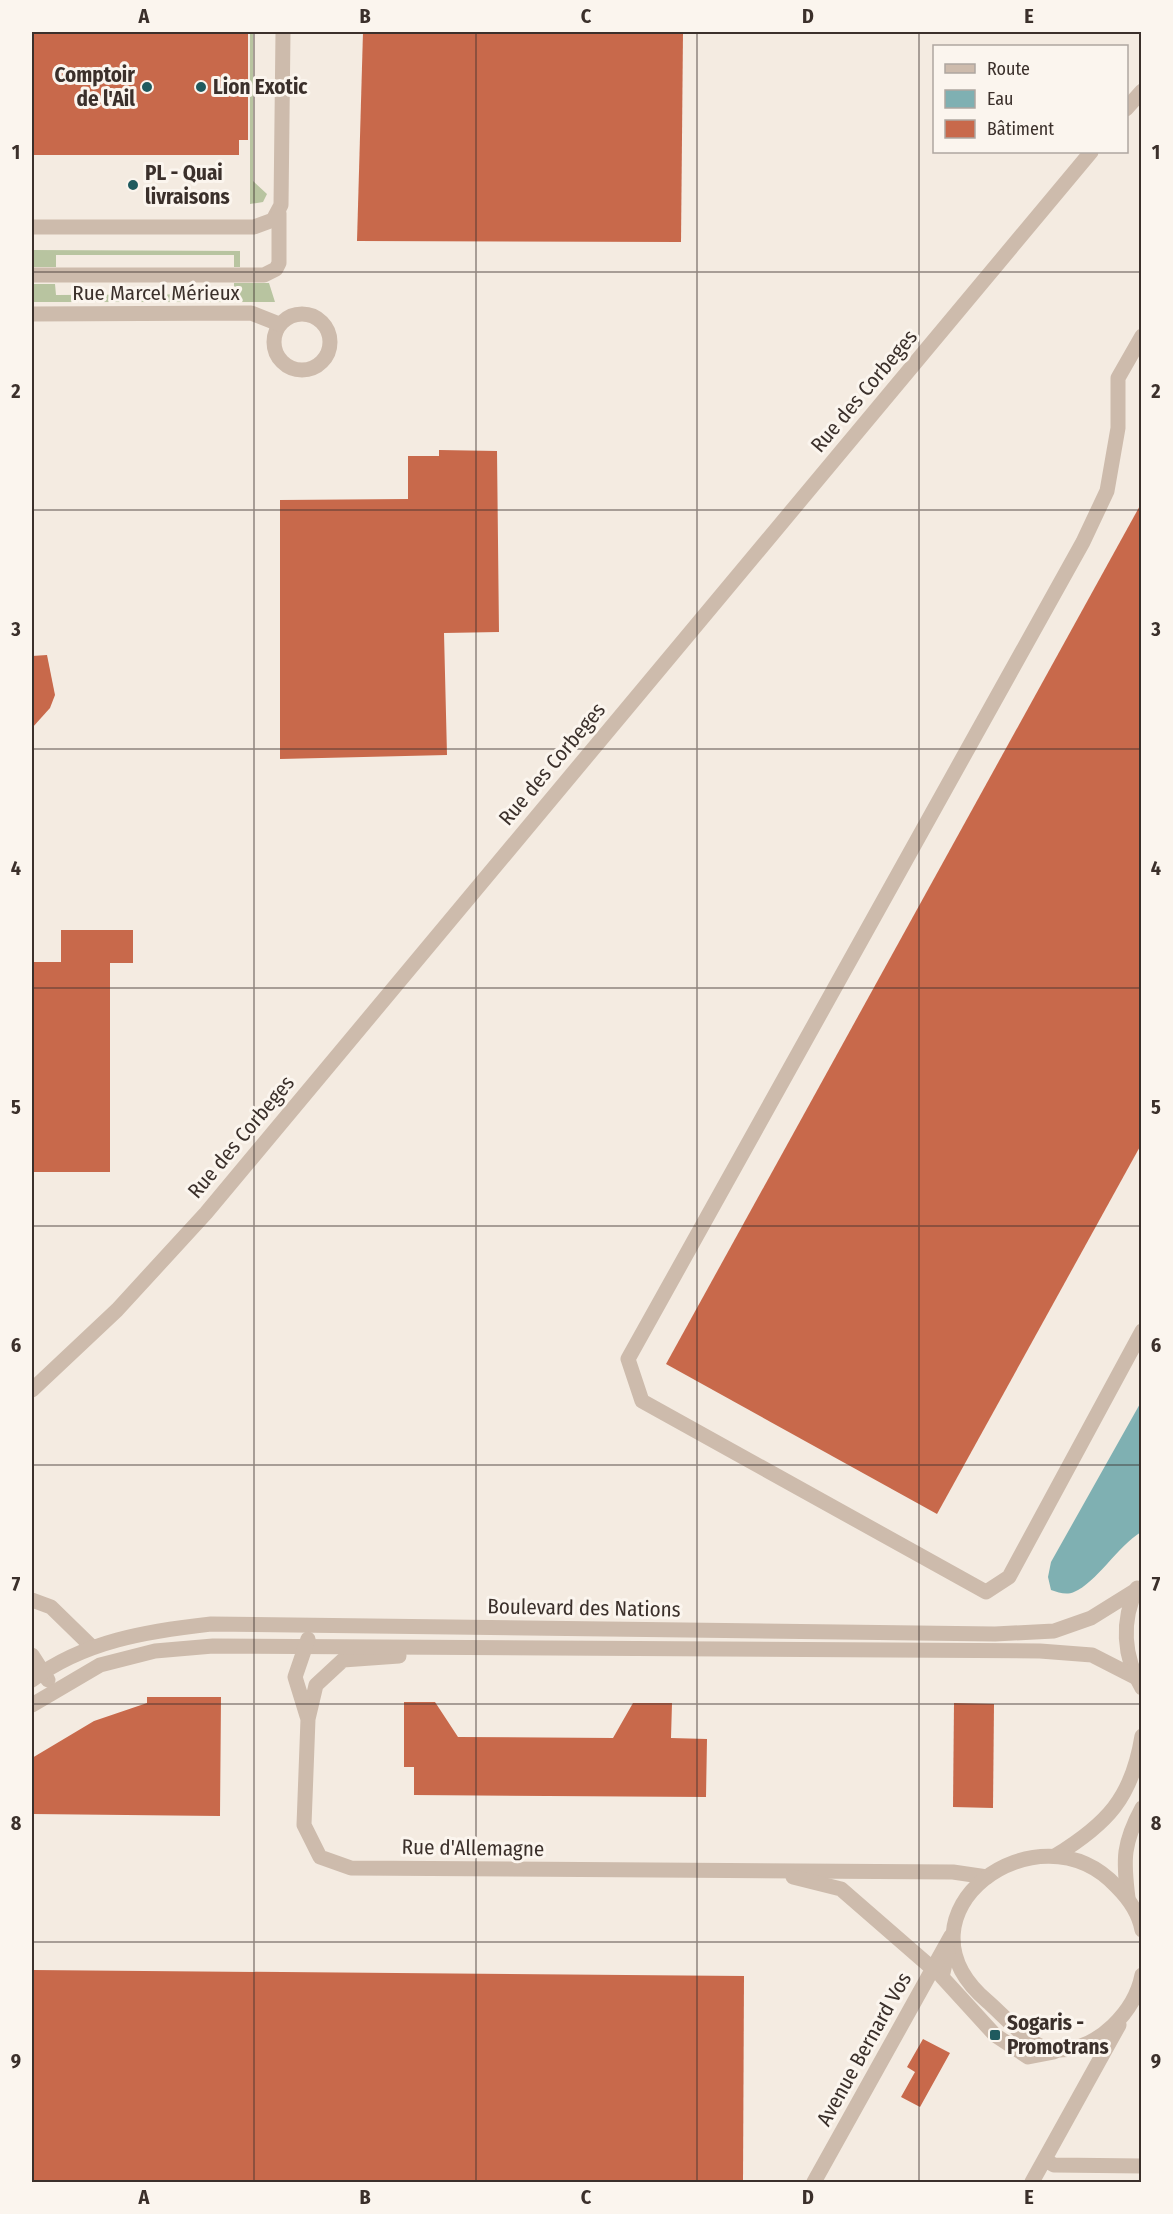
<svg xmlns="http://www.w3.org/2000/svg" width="1173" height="2214" font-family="'Fira Sans Condensed',sans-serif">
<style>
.green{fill:#b8c4a0}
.water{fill:#7fb0b2}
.building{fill:#c8694b}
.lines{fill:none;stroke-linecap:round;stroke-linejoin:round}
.minor{stroke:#cdbbac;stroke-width:15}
.grid{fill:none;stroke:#3b302b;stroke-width:1.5;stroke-opacity:0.55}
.poi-dot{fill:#1f5a5e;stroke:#fbf5ee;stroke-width:2}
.labels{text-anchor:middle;stroke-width:6;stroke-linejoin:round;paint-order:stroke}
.poi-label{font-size:21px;font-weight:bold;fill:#3b302b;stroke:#fbf5ee;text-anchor:start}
.street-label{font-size:21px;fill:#3b302b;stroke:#fbf5ee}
.neatline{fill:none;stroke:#3b302b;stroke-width:2}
.grid-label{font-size:20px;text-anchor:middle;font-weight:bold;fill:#3b302b}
</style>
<rect width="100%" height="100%" fill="#f4ebe1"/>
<g class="green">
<polygon points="250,32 253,32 253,181 267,194 263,202 250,204"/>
<polygon points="32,250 240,251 240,267 234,267 234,255 56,255 56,267 32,267"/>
<polygon points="234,283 269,283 275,302 32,302 32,284 55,284 56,295 234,294"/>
</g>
<path class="water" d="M1141,1402V1532C1118,1546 1096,1583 1074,1592C1067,1595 1059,1593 1051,1590L1048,1577L1051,1562Z"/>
<g class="building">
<polygon points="32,32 248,32 248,140 239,140 239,155 32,155"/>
<polygon points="363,32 683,32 681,242 357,241"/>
<polygon points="439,450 497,451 499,632 444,633 447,755 280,759 280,500 408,499 408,456 439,456"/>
<polygon points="1142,502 1142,1143 937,1514 666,1364"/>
<polygon points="47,655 55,695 50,708 32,728 32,656"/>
<polygon points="61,930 133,930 133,963 110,963 110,1172 32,1172 32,962 61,962"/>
<polygon points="147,1697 221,1697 220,1816 32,1814 32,1758 94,1721 147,1703"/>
<polygon points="404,1702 435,1702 458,1737 613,1738 633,1703 672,1703 671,1738 707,1739 706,1797 414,1795 414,1767 404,1767"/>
<polygon points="954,1703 994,1704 993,1808 953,1807"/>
<polygon points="32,1970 744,1976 743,2182 32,2182"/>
<polygon points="923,2039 950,2053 920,2107 901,2097 915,2072 907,2067"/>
</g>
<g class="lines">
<g class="minor">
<polyline points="1126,109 1142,91"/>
<polyline points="32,227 254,227 273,220 281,205 283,32"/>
<polyline points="32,275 264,275 276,269 279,263 279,213"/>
<circle cx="302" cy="342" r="28"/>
<polyline points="32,314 251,313 279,324"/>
<polyline points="1142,336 1118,378 1118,428 1107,491 1083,542 628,1359 642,1401 986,1592 1009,1577 1142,1331"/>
<polyline points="32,1390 117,1310 206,1213 1091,152"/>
<path d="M1137,1588C1121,1620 1123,1657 1142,1688"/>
<polyline points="32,1600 51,1607 92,1647"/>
<polyline points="32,1655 48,1680"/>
<polyline points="399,1656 343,1660 316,1685 308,1719 304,1825 320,1857 351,1868 953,1872 987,1877"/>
<path d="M32,1680C84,1641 148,1631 211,1624L995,1634L1054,1631L1091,1618L1136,1590"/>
<polyline points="32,1705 100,1665 155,1651 213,1646 1040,1651 1092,1655 1135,1677"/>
<polyline points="307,1716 295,1677 308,1639"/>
<path d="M1055,1856C1107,1824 1132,1798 1142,1736"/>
<polyline points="793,1877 841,1889 933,1969"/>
<path d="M1128,1898C1123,1859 1123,1843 1142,1808"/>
<path d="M1142,1930C1139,1914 1128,1898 1117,1887C1038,1801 885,1914 987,2001C1000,2012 1028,2043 1043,2047C1048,2048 1055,2051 1060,2050C1099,2049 1135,2011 1142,1975"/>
<polyline points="948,1951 942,1977 995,2035 1028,2057 1054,2052"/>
<polyline points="1045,2160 1054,2165 1142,2166"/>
<polyline points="814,2182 951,1936"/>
<polyline points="1032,2182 1119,2025"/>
</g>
</g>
<path class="grid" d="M254,32V2182M476,32V2182M697,32V2182M919,32V2182M32,272H1142M32,510H1142M32,749H1142M32,988H1142M32,1226H1142M32,1465H1142M32,1704H1142M32,1942H1142"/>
<g class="poi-dot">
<circle cx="147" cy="87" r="6"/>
<circle cx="201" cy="87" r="6"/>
<circle cx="133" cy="185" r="6"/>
<rect x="989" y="2029" width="12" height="12" rx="3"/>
</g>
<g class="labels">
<g class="poi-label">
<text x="135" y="82" text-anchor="end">Comptoir<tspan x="135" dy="24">de l'Ail</tspan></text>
<text x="213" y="94">Lion Exotic</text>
<text x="145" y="180">PL - Quai<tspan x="145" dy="24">livraisons</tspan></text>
<text x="1007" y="2030">Sogaris -<tspan x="1007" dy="24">Promotrans</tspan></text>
</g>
<g class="street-label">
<text x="156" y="300">Rue Marcel Mérieux</text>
<text transform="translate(864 391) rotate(-50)" y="7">Rue des Corbeges</text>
<text transform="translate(552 764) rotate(-50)" y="7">Rue des Corbeges</text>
<text transform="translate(241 1137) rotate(-50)" y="7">Rue des Corbeges</text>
<text transform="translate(584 1608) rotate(1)" y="7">Boulevard des Nations</text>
<text transform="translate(473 1848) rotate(1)" y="7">Rue d'Allemagne</text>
<text transform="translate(864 2049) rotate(-61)" y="7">Avenue Bernard Vos</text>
</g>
</g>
<rect width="1173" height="2214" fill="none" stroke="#fbf5ee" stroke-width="66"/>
<rect x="933" y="45" width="195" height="108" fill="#fbf5ee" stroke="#aea6a0" stroke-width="1.5"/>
<rect x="945" y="64" width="30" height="9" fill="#cdbbac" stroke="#aea6a0" stroke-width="1.5"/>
<text x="987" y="75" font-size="18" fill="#3b302b">Route</text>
<rect x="945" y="90" width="30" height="18" fill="#7fb0b2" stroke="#aea6a0" stroke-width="1.5"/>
<text x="987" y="105" font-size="18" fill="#3b302b">Eau</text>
<rect x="945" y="120" width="30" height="18" fill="#c8694b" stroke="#aea6a0" stroke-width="1.5"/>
<text x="987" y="135" font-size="18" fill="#3b302b">Bâtiment</text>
<rect x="33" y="33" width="1107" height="2148" class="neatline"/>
<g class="grid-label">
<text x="144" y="23">A</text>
<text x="365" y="23">B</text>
<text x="586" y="23">C</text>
<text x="808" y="23">D</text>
<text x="1029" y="23">E</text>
<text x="16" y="159">1</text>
<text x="1156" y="159">1</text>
<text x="16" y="398">2</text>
<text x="1156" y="398">2</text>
<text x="16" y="636">3</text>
<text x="1156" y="636">3</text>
<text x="16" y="875">4</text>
<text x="1156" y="875">4</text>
<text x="16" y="1114">5</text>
<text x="1156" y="1114">5</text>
<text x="16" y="1352">6</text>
<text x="1156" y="1352">6</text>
<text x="16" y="1591">7</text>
<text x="1156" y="1591">7</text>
<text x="16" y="1830">8</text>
<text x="1156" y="1830">8</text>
<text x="16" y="2068">9</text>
<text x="1156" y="2068">9</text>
<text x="144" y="2204">A</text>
<text x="365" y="2204">B</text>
<text x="586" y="2204">C</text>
<text x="808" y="2204">D</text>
<text x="1029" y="2204">E</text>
</g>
</svg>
